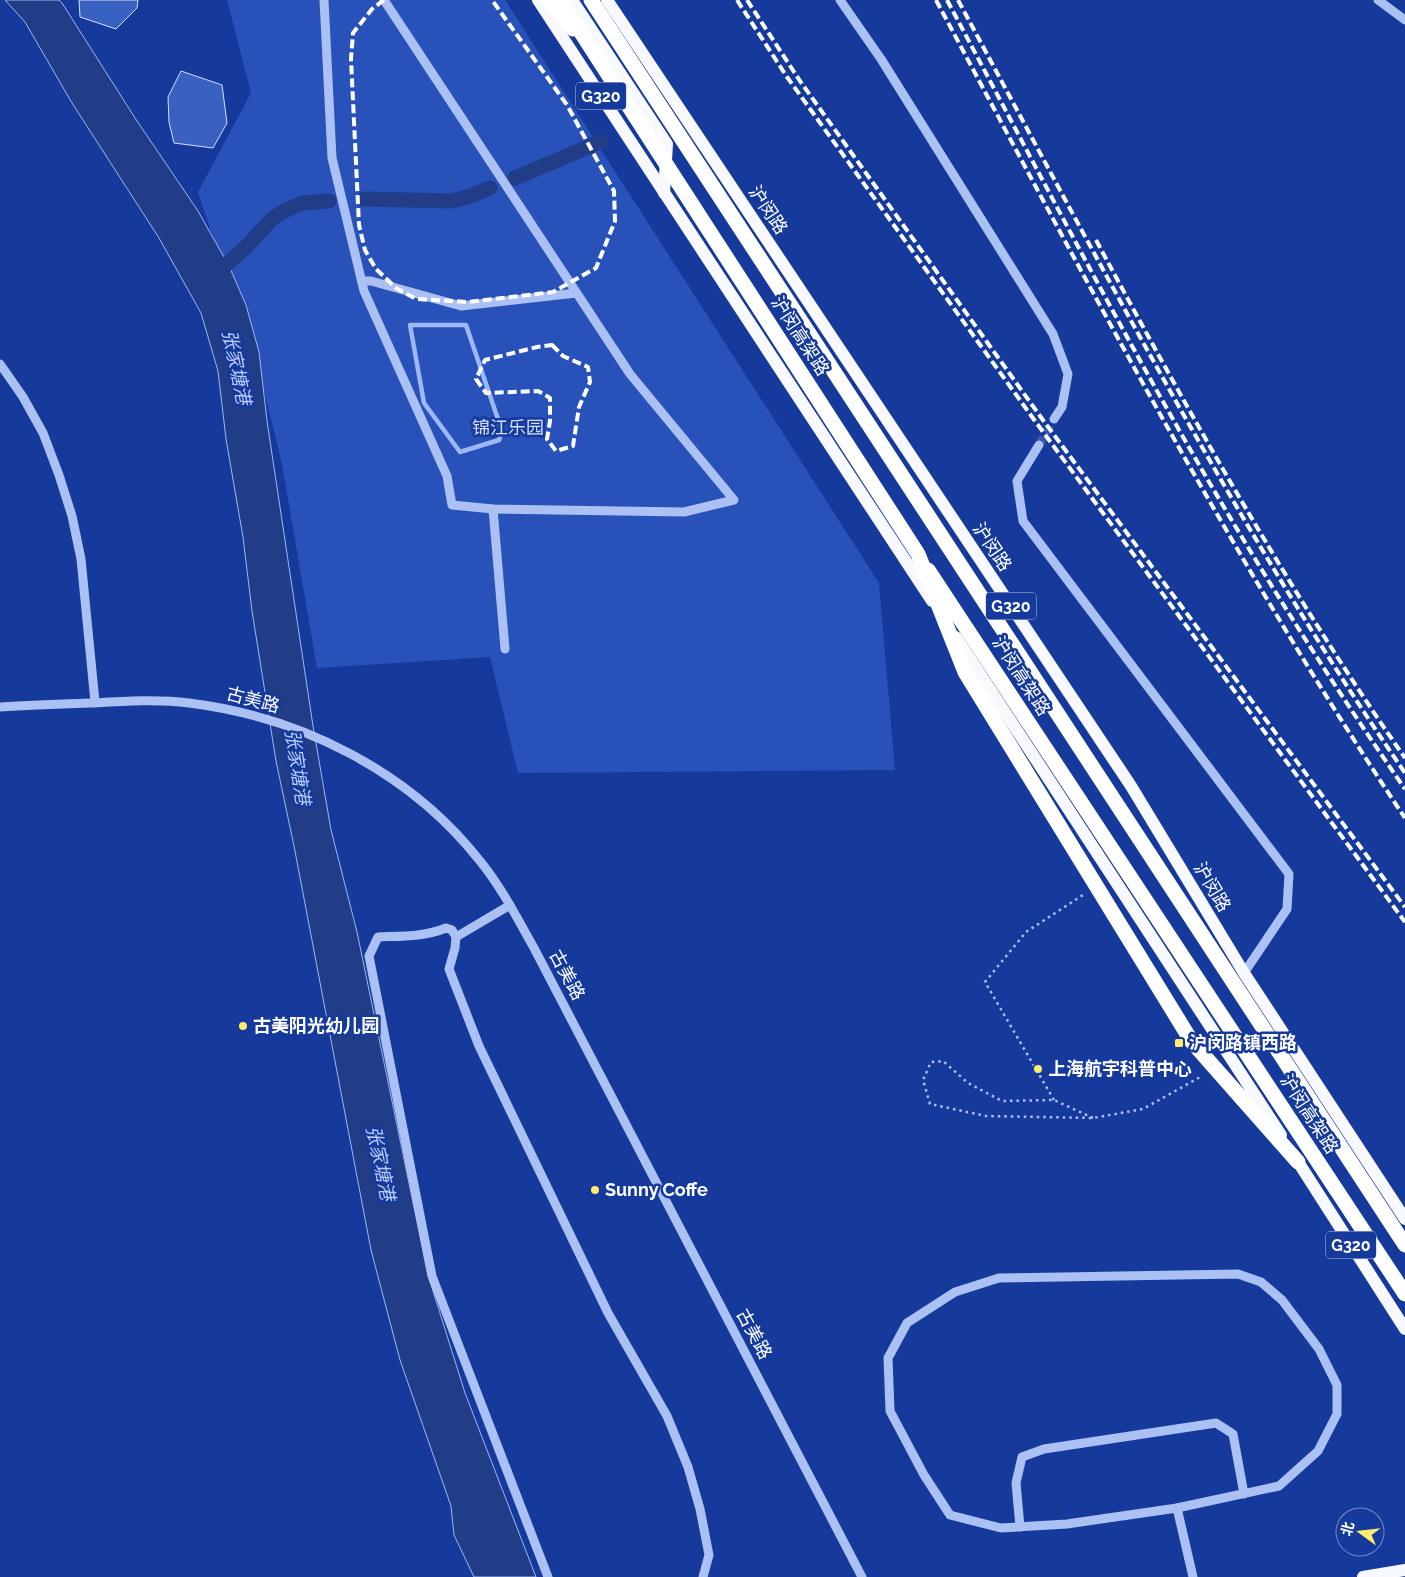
<svg xmlns="http://www.w3.org/2000/svg" width="1405" height="1577" font-family="Raleway,'Noto Sans SC',sans-serif">
<style>
.green{fill:#2852ba}
.water{fill:#213d88;stroke:#9db8f6}
.lines{fill:none;stroke-linecap:round;stroke-linejoin:round}
.stream{stroke:#9db8f6;stroke-width:4.5}
.canal{stroke:#213d88;stroke-width:15}
.building{fill:#3961c2;stroke:#d3dffd}
.minor-tunnel{stroke:#3858ab;stroke-width:9;stroke-dasharray:9 4.5;stroke-linecap:butt}
.path{stroke:#abc0f3;stroke-width:2.5;stroke-dasharray:2.5 4;stroke-linecap:butt}
.minor{stroke:#abc0f3;stroke-width:9}
.major{stroke:#f7f9ff;stroke-width:12}
.highway{stroke:#fff;stroke-width:15}
.rail{stroke:#fff;stroke-width:4;stroke-dasharray:9 4;stroke-linecap:butt}
.highway-bridge{stroke:#fff;stroke-width:15}
.poi-dot{fill:#ffec6d;stroke:#153a9c;stroke-width:2}
.labels{text-anchor:middle;stroke-width:5;stroke-linejoin:round;paint-order:stroke}
.shield{fill:#153a9c;stroke:#b9c4e1;stroke-width:1}
.shield-label{font-size:16px;font-weight:bold;fill:#fff}
.street-label{font-size:18px;fill:#fff;stroke:#153a9c}
.park-label{font-size:18px;fill:#d3dffd;stroke:#153a9c}
.poi-label{font-size:18px;font-weight:bold;fill:#fff;stroke:#153a9c;text-anchor:start}
.water-label{font-size:19px;font-style:italic;fill:#b7cbf9;stroke:#153a9c}
</style>
<rect width="100%" height="100%" fill="#153a9c"/>
<polygon class="green" points="227,0 505,0 879,583 895,770 518,773 490,657 317,668 282,464 264,391 198,192 251,93"/>
<polygon class="water" points="5,0 59,0 62,3 135,118 198,211 229,266 246,305 259,352 267,421 313,726 331,830 357,932 428,1275 465,1393 536,1577 474,1577 454,1535 451,1506 400,1360 371,1250 294,846 276,761 252,611 243,537 226,439 218,371 201,313 159,238 72,103 25,22"/>
<g class="lines">
<polygon class="stream" points="410,325 466,325 502,431 499,440 460,452 424,403"/>
<g class="canal">
<polyline points="515,178 602,141"/>
<polyline points="364,199 452,201 468,197 490,188"/>
<polyline points="213,276 244,249 272,219 286,210 303,203 329,201"/>
</g>
</g>
<g class="building">
<polygon points="79,0 138,0 137,8 116,29 80,17"/>
<polygon points="181,71 222,85 227,123 213,148 174,143 169,122 168,97"/>
</g>
<g class="lines">
<polyline class="minor-tunnel" points="1039,445 1054,419"/>
<g class="path">
<polyline points="1054,1100 985,982 1026,932 1086,893"/>
<polyline points="1093,1118 1054,1100 1002,1101 968,1083 943,1061 931,1062 923,1080 930,1104 986,1116 1093,1118 1143,1109 1202,1076"/>
</g>
<g class="minor">
<polyline points="324,0 332,158 364,291 447,476 452,505 493,509 684,512 734,500 630,374 384,0"/>
<polyline points="840,0 881,59 1053,334 1068,374 1062,407 1054,419"/>
<polyline points="1378,0 1405,20"/>
<polyline points="362,281 371,281 461,306 576,293"/>
<polyline points="0,364 23,397 43,433 59,475 72,516 81,559 95,702"/>
<polyline points="1039,445 1017,481 1023,521 1289,874 1287,909 1244,973"/>
<polyline points="493,509 505,649"/>
<path d="M0,707C31,705 63,704 94,703C126,701 158,699 189,703C302,717 410,772 480,861C502,888 517,918 534,948L862,1577"/>
<polyline points="456,937 510,905"/>
<polygon points="1238,1274 1261,1282 1282,1300 1319,1349 1337,1385 1337,1414 1318,1451 1279,1486 1177,1508 1067,1524 1001,1528 950,1515 924,1475 890,1411 888,1358 907,1323 955,1292 999,1278"/>
<polyline points="1177,1508 1193,1577"/>
<polyline points="1020,1527 1016,1483 1022,1457 1044,1449 1216,1423 1233,1434 1244,1494"/>
<path d="M548,1577L432,1276L369,956L378,937C401,936 424,937 446,928L452,930L456,937L455,948L449,969L479,1046L608,1313L667,1416L688,1467L700,1509L709,1555L703,1577"/>
</g>
<g class="major">
<polyline points="538,0 932,601"/>
<polyline points="572,0 667,144 664,193"/>
<polyline points="607,0 1131,786 1244,973 1405,1219"/>
<polyline points="956,637 1281,1135"/>
<polyline points="1293,1154 1405,1329"/>
<polyline points="1363,1577 1405,1570"/>
</g>
<g class="highway">
<polyline points="548,0 573,29"/>
<polyline points="591,0 1405,1245"/>
<polyline points="928,570 1405,1294"/>
</g>
<g class="rail">
<polyline points="384,0 372,9 353,33 351,59 359,225 365,250 376,269 396,288 416,299 468,302 553,292 596,268 615,221 614,191 567,105 492,0"/>
<polyline points="737,0 787,77 1035,421 1405,922"/>
<polyline points="747,0 800,81 1040,416 1405,907"/>
<path d="M936,0C1084,277 1230,556 1405,818"/>
<path d="M947,0C1040,174 1130,350 1231,519C1286,611 1344,701 1405,789"/>
<path d="M958,0C1099,262 1236,527 1405,773"/>
<path d="M1096,240C1191,417 1290,593 1405,758"/>
<polygon points="552,345 563,356 588,367 590,382 579,407 573,446 556,451 547,439 550,421 550,398 538,391 486,393 476,379 485,360 537,347"/>
</g>
<polyline class="highway-bridge" points="560,0 918,554 965,672 1192,1042 1298,1162"/>
</g>
<g class="poi-dot">
<circle cx="243" cy="1026" r="5"/>
<rect x="1174" y="1038" width="10" height="10" rx="2.5"/>
<circle cx="1038" cy="1069" r="5"/>
<circle cx="595" cy="1190" r="5"/>
</g>
<g class="labels">
<g class="shield">
<rect x="576" y="82.5" width="50" height="27" rx="4"/>
<rect x="986" y="592.5" width="50" height="27" rx="4"/>
<rect x="1326" y="1231.5" width="50" height="27" rx="4"/>
</g>
<g class="shield-label">
<text x="601" y="102">G320</text>
<text x="1011" y="612">G320</text>
<text x="1351" y="1251">G320</text>
</g>
<g class="street-label">
<text transform="translate(768 210) rotate(56)" y="6">沪闵路</text>
<text transform="translate(800 336) rotate(57)" y="6">沪闵高架路</text>
<text transform="translate(992 547) rotate(56)" y="6">沪闵路</text>
<text transform="translate(1021 676) rotate(57)" y="6">沪闵高架路</text>
<text transform="translate(253 700) rotate(15)" y="6">古美路</text>
<text transform="translate(1212 887) rotate(59)" y="6">沪闵路</text>
<text transform="translate(567 975) rotate(62)" y="6">古美路</text>
<text transform="translate(1309 1114) rotate(57)" y="6">沪闵高架路</text>
<text transform="translate(754 1334) rotate(62)" y="6">古美路</text>
</g>
<g class="park-label">
<text x="508" y="434">锦江乐园</text>
</g>
<g class="poi-label">
<text x="253" y="1032">古美阳光幼儿园</text>
<text x="1189" y="1049">沪闵路镇西路</text>
<text x="1048" y="1075">上海航宇科普中心</text>
<text x="605" y="1196">Sunny Coffe</text>
</g>
<g class="water-label">
<text transform="translate(237 367) rotate(78)" y="7">张家塘港</text>
<text transform="translate(298 767) rotate(81)" y="7">张家塘港</text>
<text transform="translate(381 1163) rotate(78)" y="7">张家塘港</text>
</g>
</g>
<g transform="translate(1360 1532) rotate(285)"><circle r="24" fill="#153a9c" stroke="#7389c4"/>
<path d="M0-4L9 19L0 12L-9 19Z" fill="#ffec6d"/>
<text y="-8" font-size="14" font-weight="bold" text-anchor="middle" fill="#ffffff">北</text>
</g>
</svg>
